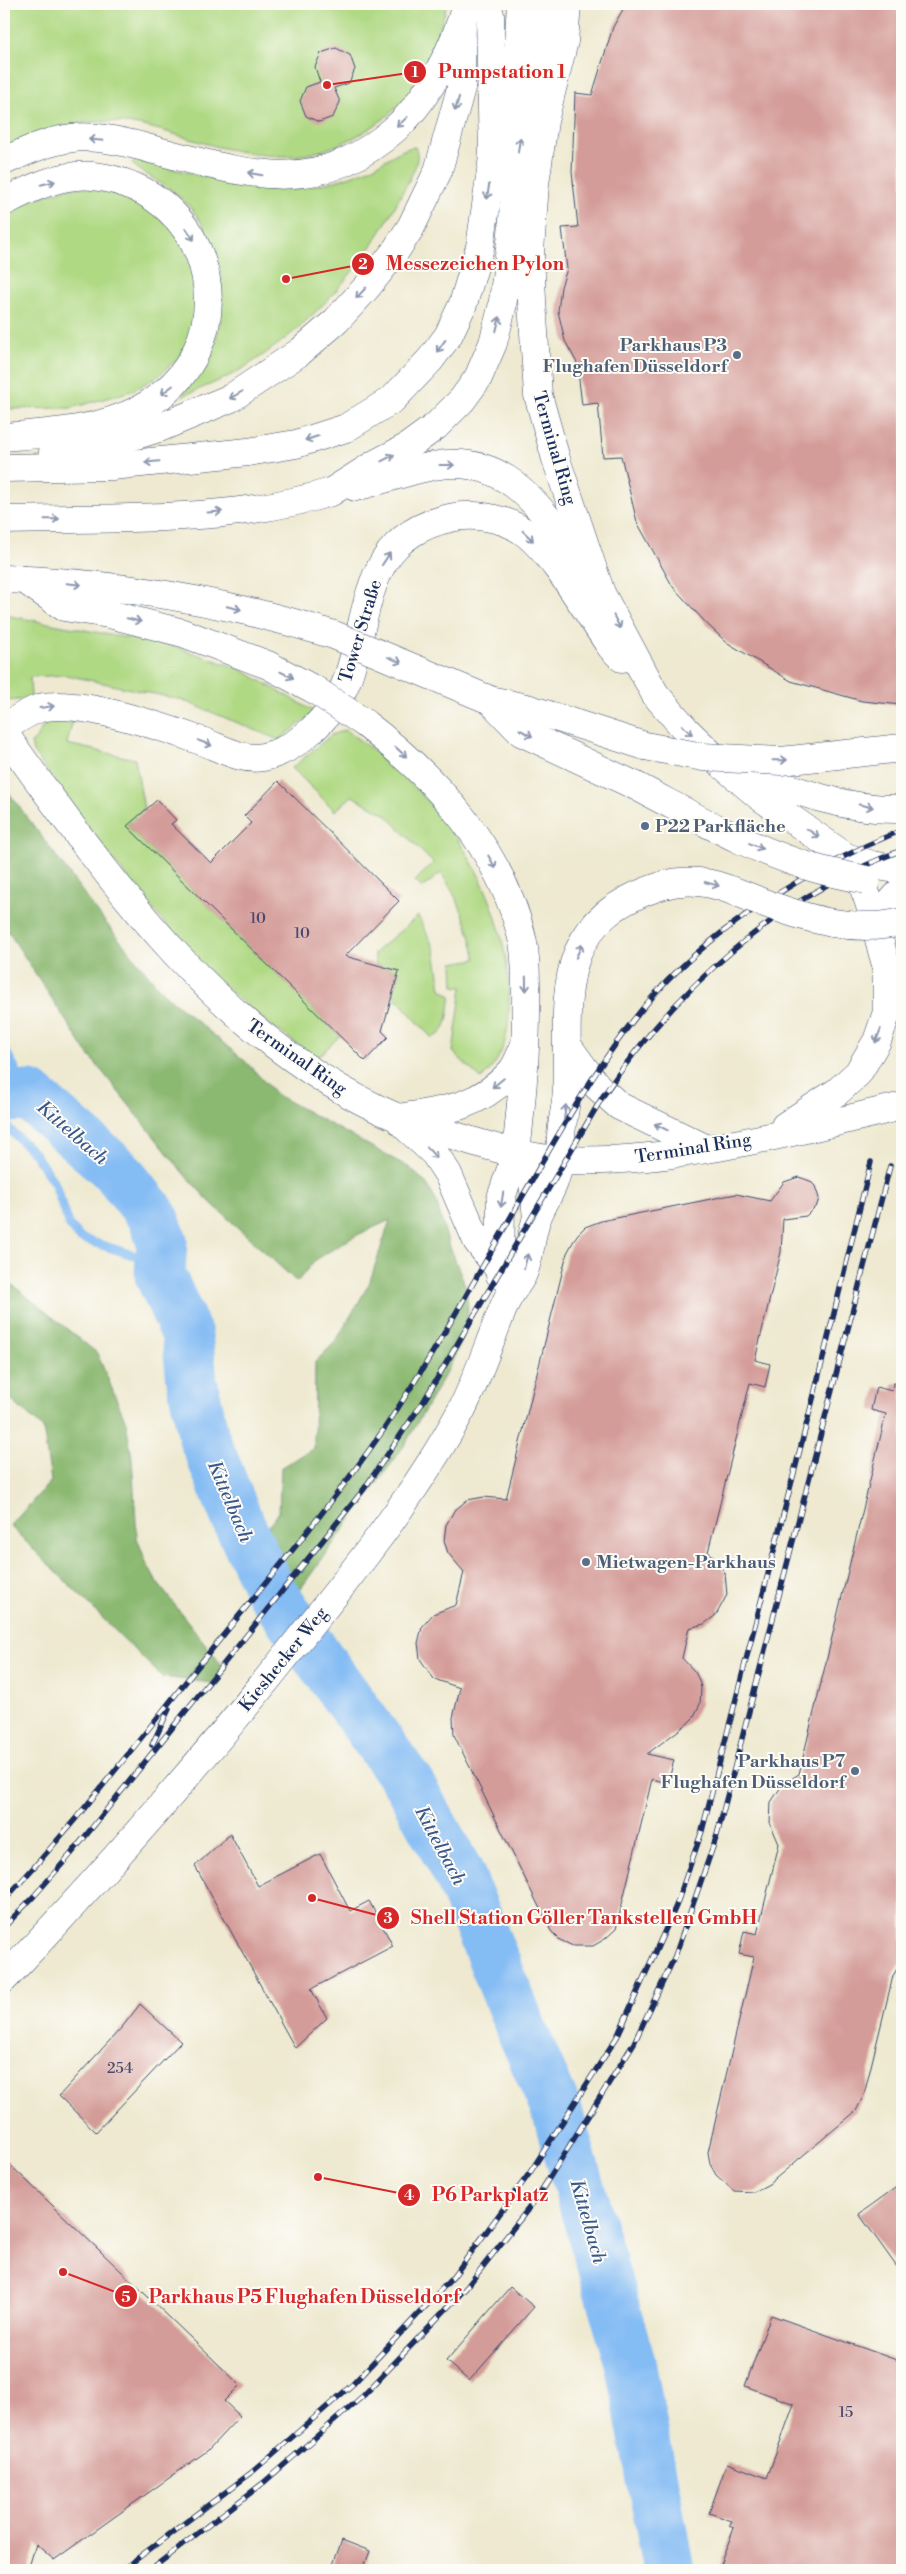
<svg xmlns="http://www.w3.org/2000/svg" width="906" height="2574" font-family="'Libre Bodoni',serif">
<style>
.green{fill:#b0d984;stroke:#668471}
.forest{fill:#8cb972;stroke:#547468}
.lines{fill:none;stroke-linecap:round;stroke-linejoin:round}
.stream{stroke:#84bcf4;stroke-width:9}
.river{stroke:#84bcf4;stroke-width:51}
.building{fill:#d49c99}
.minor-casing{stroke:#3b4b6f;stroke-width:29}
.highway-casing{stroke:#3b4b6f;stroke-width:29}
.minor{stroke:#fff;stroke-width:28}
.highway{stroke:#fff;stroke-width:28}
.rail-casing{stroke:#1b2f5e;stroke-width:5.5}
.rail{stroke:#fdfcf7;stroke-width:4;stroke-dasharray:11;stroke-linecap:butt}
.minor-bridge-casing{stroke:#3b4b6f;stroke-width:29;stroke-linecap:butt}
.highway-bridge-casing{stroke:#3b4b6f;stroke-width:29;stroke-linecap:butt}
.minor-bridge{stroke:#fff;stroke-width:28}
.highway-bridge{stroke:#fff;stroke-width:28}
.oneway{stroke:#8d97ae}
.service-dot{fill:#5c6f8a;stroke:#fdfcf7;stroke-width:2}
.labels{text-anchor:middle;stroke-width:4;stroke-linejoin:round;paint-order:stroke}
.number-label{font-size:15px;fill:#494a6d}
.service-label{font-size:18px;font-weight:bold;fill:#4e5e75;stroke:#fdfcf7;text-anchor:end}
.street-label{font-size:18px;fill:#1b2f5e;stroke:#fdfcf7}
.water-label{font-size:19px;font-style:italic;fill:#3a598b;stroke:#fdfcf7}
.leader{fill:none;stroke:#d62828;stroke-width:2}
.callout-dot{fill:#d62828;stroke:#fdfcf7;stroke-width:2}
.mark-label{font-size:15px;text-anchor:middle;font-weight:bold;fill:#fff}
.callout-label{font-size:19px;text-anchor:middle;font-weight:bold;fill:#d62828;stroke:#fdfcf7;stroke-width:4;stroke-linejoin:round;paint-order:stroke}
</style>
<rect width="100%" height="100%" fill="#fdfcf7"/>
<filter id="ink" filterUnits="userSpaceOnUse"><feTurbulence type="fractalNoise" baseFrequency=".02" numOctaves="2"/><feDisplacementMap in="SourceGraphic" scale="10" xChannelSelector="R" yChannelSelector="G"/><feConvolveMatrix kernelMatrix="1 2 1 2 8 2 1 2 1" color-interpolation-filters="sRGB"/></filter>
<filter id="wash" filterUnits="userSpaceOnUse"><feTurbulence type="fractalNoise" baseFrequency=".0096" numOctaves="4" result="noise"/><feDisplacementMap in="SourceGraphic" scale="20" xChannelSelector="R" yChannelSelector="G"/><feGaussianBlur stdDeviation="1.12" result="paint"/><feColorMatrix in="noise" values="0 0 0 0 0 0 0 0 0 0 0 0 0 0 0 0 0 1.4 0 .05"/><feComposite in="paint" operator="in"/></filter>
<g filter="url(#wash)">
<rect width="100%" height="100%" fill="#eee9d0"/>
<g class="green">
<path d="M4,4H447C438,36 428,70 406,97C383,127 329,155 291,156C271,157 247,153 227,149C190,141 156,125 117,122C77,119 41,133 4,147Z"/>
<path d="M415,147C423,160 408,181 402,193C367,264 313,325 245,367C226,379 204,387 183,396C188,382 200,374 207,362C210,356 212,350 214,344C232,297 220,234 182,199C167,185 148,177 132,164L134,160L247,186C291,192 332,186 373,167C386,161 400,148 415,147Z"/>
<polygon points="107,187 168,221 185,246 199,305 191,334 179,358 157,377 132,391 71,408 4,409 4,217 27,202 67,188"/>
<polygon points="10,616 176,647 240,669 315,712 279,740 182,700 66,675 30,677 31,699 4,701 4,617"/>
<path d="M51,719H73L67,744L135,759L144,809L127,826L340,1036L317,1058C273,1028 231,996 195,957C135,894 85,821 33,752L31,743C40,738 39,726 51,719Z"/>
<path d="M345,730C436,791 507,883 509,997C510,1029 506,1057 481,1079L453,1052L462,987L454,986L453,963L476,959C469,927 460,900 441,873L422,888L415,881L433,863L385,814L352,796L335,811L292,768L331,735Z"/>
<path d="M418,916L435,950L441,989L451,996C448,1010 449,1036 431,1037L393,995L399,971L376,965L374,953Z"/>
</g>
<g class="forest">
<polygon points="4,786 102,918 163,993 245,1061 277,1095 410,1168 427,1184 436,1201 448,1242 467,1290 468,1311 463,1337 450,1366 404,1446 291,1602 258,1540 279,1512 281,1468 314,1448 315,1362 336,1341 369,1284 390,1220 353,1237 314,1261 297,1282 209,1201 184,1174 85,1050 4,925"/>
<polygon points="4,1278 97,1353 126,1422 132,1458 137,1538 146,1562 156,1581 224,1668 212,1683 162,1677 10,1526 51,1481 43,1428 4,1394"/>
</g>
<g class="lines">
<g class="stream">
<polyline points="4,1048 30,1096"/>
<polyline points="4,1124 34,1153 55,1184 69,1225 80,1238 139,1257 160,1275"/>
</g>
<polyline class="river" points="4,1097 30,1096 116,1170 152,1215 162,1241 160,1275 187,1335 192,1381 204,1438 239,1524 272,1593 409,1784 459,1874 523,2033 557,2111 630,2362 669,2570"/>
</g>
<g id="blocks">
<g class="building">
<polygon points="626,4 902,4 902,705 862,701 791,681 726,642 706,623 673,587 637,522 621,456 603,457 598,403 582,405 577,363 565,341 558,311 561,287 567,269 562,228 578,227 572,172 575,93 592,95 613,27"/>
<polygon points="336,48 350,55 355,69 349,83 334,88 340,102 333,117 319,122 306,116 300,101 306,87 320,82 315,67 321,53"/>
<polygon points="278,781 399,901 345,956 399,971 382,1031 388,1037 365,1061 127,826 157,800 176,820 171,824 211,863 251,823 244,816"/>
<polygon points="799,1177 810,1181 815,1186 819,1198 817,1205 806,1216 783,1219 781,1252 755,1360 770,1364 765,1387 750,1383 708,1552 717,1560 725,1573 727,1595 716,1615 704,1624 689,1628 682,1658 695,1672 699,1680 701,1688 700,1704 693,1718 687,1724 647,1754 674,1760 668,1783 652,1779 616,1929 605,1939 593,1946 573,1946 560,1940 551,1931 454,1735 453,1718 460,1688 434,1679 420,1659 418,1643 422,1627 433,1614 456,1605 464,1572 448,1553 444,1541 446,1525 454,1511 467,1500 484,1497 506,1499 567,1253 577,1235 585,1227 601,1221 736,1194 770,1201 784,1182"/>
<polygon points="893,1383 902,1384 902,1960 893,1976 864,2095 856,2111 769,2184 754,2192 734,2191 716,2175 710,2164 708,2152 754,1957 739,1954 744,1931 757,1934 779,1844 770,1823 771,1802 783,1784 799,1774 886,1414 871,1410 876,1387 892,1391"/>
<polygon points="230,1834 258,1886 320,1854 350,1911 369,1901 393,1946 311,1989 327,2018 295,2048 195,1866"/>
<polygon points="140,2004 181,2042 96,2132 59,2096 123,2026"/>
<polygon points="4,2159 240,2385 224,2401 240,2416 207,2451 54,2560 36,2544 28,2570 4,2570"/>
<polygon points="902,2183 902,2274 859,2214"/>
<polygon points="510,2287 534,2307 469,2381 446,2361"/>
<polygon points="771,2315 902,2362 902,2570 718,2570 734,2528 729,2526 732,2521 709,2513 727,2463 767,2478 794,2404 745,2386"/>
<polygon points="342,2540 370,2551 363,2570 331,2570"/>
</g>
</g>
</g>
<g filter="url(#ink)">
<use href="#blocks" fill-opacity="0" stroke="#3b4b6f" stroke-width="1"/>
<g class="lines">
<defs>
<g id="minor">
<polyline points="567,4 564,41 544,121 535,184 530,251 532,301 538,395 556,459 601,593 655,694 686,730 719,762 759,796 846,857 872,865 902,870"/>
<path d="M4,161C26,151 48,141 72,138C96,135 130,143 154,150C246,174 317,199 396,128C428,99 456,45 466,4"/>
<path d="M355,487C381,481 407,471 433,466C510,451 545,515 584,568"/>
<polyline points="331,492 375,464 406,448 436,426 462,400 478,378 493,343 502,308 512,234 518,149 529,85 548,4"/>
<polyline points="490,700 521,732 634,785"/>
<polyline points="490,700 530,709 645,746"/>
<path d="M4,728C15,721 27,712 40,708C78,698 166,728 204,742C222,749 243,761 263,757C279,754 293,746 306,735C324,720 339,702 347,680C371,612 362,537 450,518C472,513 502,517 521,530C550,548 590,617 611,647L622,658"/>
<path d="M4,733C110,881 223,1043 396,1117C414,1125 433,1129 452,1135C488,1146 525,1158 562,1160C670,1165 798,1131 902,1106"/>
<path d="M739,770C791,789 846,811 902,809"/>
<path d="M849,861C876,898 876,948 895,989"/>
<polyline points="877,933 884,910 902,890"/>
<polyline points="567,1045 597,1086 619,1106 705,1148"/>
<polyline points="402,1123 435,1154 448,1174 477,1241 498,1268"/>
<polyline points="785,1126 837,1092 858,1073 877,1041 887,1012 887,972"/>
<polyline points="516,1154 533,1181 537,1218"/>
<polyline points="500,1275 501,1198 516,1154"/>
<path d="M4,1979C108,1869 207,1756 301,1637C359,1565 418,1491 462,1409C479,1375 490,1339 505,1304C509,1294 517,1285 522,1276C531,1258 530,1236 537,1218C546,1196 555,1188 559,1163C561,1154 560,1145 561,1136C562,1118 568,1101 567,1083C567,989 555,919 664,885"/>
</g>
<g id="highway">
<polyline points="501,127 517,65 521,4"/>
<path d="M4,202C31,188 62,173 93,176C219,190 251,349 140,409C98,431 50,433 4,437"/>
<polyline points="53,452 111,443 159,428 231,398 300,352 336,321 367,287 394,253 411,227 438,171 461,88 462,21"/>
<polyline points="4,468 112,466 248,452 296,444 346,428 393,399 430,360 448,336 463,304 480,247 493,157 490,15 487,4"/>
<path d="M4,520C112,517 227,524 331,492"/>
<path d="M4,579C115,583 227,601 334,635"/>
<polyline points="25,580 64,607 109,614 183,633 268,665 315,690"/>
<path d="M363,722C436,778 502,849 523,942C527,964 526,987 526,1010C526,1058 521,1106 516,1154"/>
<path d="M398,1118C442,1111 479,1108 511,1072C517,1065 520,1055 524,1047"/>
</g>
</defs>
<use href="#minor" class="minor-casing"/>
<use href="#highway" class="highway-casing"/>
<use href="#minor" class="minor"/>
<use href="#highway" class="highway"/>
<defs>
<g id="rail">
<polyline points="152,1745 169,1709"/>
<path d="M4,1900C75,1824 139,1740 204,1659C265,1583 329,1509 384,1429C441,1344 489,1254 540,1166C575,1106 609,1046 655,994C719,923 814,866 902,830"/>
<path d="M4,1927L34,1896L71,1854L364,1489L425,1399L603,1096C677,987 778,897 902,850"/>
<polyline points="122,2570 251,2473 353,2384 453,2277 529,2174 617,2037 676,1906 702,1831 814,1395 871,1162"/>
<polyline points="150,2570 262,2484 364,2395 466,2288 536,2199 634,2043 675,1956 717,1835 890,1166"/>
</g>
</defs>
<use href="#rail" class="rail-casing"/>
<use href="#rail" class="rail"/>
<defs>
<g id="minor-bridge">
<polyline points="645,746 703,757 781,761 902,748"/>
<path d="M634,785C692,815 751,850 814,868C831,873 849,876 866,880"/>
<path d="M664,885C703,874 732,891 767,904C811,920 856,933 902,922"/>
</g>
<g id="highway-bridge">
<polyline points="334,635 490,700"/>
<polyline points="315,690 363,722"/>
</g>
</defs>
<use href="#minor-bridge" class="minor-bridge-casing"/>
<use href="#highway-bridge" class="highway-bridge-casing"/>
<use href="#minor-bridge" class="minor-bridge"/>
<use href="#highway-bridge" class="highway-bridge"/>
</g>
<defs><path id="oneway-shaft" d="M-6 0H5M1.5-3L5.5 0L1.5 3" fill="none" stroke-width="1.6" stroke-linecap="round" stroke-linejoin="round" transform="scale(1.25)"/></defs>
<g class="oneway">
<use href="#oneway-shaft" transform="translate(457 104) rotate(106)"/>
<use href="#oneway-shaft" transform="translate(402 122) rotate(137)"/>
<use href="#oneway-shaft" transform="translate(96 140) rotate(-175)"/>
<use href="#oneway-shaft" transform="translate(519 145) rotate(-82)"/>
<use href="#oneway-shaft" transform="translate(255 174) rotate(-171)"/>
<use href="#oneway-shaft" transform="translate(48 183) rotate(-13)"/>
<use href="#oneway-shaft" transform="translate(488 192) rotate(99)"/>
<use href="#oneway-shaft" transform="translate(190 234) rotate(56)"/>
<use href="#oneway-shaft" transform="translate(361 293) rotate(133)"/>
<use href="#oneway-shaft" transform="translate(498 324) rotate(-76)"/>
<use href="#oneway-shaft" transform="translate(441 346) rotate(126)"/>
<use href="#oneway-shaft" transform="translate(167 390) rotate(143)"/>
<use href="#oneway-shaft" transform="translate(236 395) rotate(150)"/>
<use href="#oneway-shaft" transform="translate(312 438) rotate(162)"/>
<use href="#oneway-shaft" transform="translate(388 458) rotate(-27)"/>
<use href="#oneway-shaft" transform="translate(152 462) rotate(175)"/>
<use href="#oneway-shaft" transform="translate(447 465)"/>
<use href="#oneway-shaft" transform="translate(215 512) rotate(-4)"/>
<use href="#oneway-shaft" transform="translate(52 519) rotate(-1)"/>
<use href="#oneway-shaft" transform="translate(528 536) rotate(44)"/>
<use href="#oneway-shaft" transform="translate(386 559) rotate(-56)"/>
<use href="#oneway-shaft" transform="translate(74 584) rotate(6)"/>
<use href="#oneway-shaft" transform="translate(234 608) rotate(13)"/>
<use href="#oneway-shaft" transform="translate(134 620) rotate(13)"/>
<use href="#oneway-shaft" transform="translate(617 622) rotate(62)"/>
<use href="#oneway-shaft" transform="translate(395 660) rotate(23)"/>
<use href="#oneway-shaft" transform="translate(287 675) rotate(26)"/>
<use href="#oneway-shaft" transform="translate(47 707) rotate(-8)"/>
<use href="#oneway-shaft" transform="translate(687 730) rotate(46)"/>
<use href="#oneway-shaft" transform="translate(526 733) rotate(29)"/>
<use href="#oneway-shaft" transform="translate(205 743) rotate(21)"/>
<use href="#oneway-shaft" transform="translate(401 752) rotate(42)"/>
<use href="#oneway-shaft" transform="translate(780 760) rotate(-1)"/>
<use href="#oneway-shaft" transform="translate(866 806) rotate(12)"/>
<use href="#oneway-shaft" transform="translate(813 833) rotate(35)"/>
<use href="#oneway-shaft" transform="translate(756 846) rotate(23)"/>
<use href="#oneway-shaft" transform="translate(492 862) rotate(60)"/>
<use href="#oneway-shaft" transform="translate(712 884) rotate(15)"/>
<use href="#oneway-shaft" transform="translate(579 951) rotate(-65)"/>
<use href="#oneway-shaft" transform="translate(526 984) rotate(89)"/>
<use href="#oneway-shaft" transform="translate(878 1036) rotate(111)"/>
<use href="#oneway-shaft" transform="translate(498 1083) rotate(141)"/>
<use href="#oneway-shaft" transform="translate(565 1112) rotate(-83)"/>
<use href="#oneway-shaft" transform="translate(661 1127) rotate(-154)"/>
<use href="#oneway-shaft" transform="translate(432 1153) rotate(48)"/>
<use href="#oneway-shaft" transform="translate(502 1200) rotate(99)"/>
<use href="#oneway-shaft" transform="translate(526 1261) rotate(-76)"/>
</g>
</g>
<g class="service-dot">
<circle cx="737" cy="355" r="5"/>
<circle cx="645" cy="826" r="5"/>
<circle cx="586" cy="1562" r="5"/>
<circle cx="855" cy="1771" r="5"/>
</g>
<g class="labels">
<g class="number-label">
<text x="258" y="923">10</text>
<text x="302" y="938">10</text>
<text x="120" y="2073">254</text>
<text x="846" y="2417">15</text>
</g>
<g class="service-label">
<text x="727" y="351">Parkhaus P3<tspan x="727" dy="21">Flughafen Düsseldorf</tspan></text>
<text x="655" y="832" text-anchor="start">P22 Parkfläche</text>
<text x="596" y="1568" text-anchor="start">Mietwagen-Parkhaus</text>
<text x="845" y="1767">Parkhaus P7<tspan x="845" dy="21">Flughafen Düsseldorf</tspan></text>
</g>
<g class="street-label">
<text transform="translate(555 448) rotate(74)" y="6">Terminal Ring</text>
<text transform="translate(360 631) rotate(-73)" y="6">Tower Straße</text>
<text transform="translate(297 1057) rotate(35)" y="6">Terminal Ring</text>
<text transform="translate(693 1148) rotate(-9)" y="6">Terminal Ring</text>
<text transform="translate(283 1659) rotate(-51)" y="6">Kieshecker Weg</text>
</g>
<g class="water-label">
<text transform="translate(73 1132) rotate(41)" y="7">Kittelbach</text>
<text transform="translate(231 1501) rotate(67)" y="7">Kittelbach</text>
<text transform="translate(441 1845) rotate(62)" y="7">Kittelbach</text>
<text transform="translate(589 2221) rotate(74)" y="7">Kittelbach</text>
</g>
</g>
<path class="leader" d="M327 85L415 72M286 279L363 264M312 1898L388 1918M318 2177L409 2195M63 2272L126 2296"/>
<g class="callout-dot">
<circle cx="327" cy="85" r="5"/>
<circle cx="286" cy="279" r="5"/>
<circle cx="312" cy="1898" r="5"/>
<circle cx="318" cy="2177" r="5"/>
<circle cx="63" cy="2272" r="5"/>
<circle cx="415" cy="72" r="12"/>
<circle cx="363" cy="264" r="12"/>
<circle cx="388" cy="1918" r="12"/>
<circle cx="409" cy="2195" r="12"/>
<circle cx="126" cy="2296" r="12"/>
</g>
<g class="mark-label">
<text x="415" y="77">1</text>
<text x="363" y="269">2</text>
<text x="388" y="1923">3</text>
<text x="409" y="2200">4</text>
<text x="126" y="2302">5</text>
</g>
<g class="callout-label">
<text x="502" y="78">Pumpstation 1</text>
<text x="475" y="270">Messezeichen Pylon</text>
<text x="584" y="1924">Shell Station Göller Tankstellen GmbH</text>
<text x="490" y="2201">P6 Parkplatz</text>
<text x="304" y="2303">Parkhaus P5 Flughafen Düsseldorf</text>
</g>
<rect width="906" height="2574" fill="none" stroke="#fdfcf7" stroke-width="20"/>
</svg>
